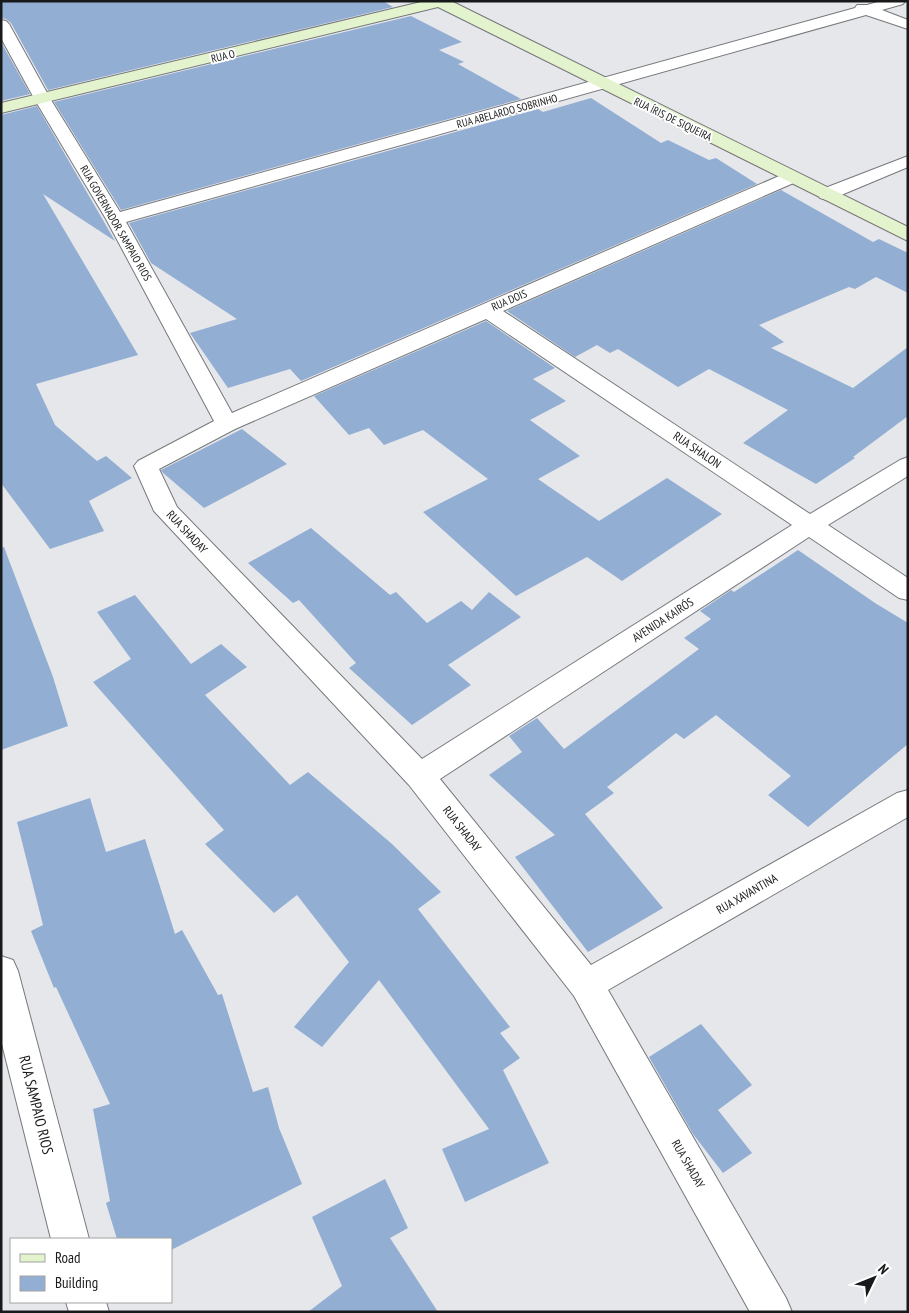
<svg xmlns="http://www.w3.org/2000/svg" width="909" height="1313" font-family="'PT Sans Narrow',sans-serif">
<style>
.building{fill:#93aed3}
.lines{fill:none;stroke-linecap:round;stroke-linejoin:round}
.street-casing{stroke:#76787b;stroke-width:2}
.secondary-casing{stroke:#76787b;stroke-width:2}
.street{fill:#fff;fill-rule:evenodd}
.secondary{fill:#e3f3cd;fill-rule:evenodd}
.labels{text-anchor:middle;stroke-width:4;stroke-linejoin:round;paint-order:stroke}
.far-street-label{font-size:11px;fill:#18191a;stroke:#fff}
.street-label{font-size:12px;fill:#18191a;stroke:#fff}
.near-street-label{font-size:15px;fill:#18191a;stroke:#fff}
</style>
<rect width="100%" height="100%" fill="#e5e7eb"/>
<g class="building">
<polygon points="1,1 383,1 393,7 48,90 11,23 6,19 1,18"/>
<polygon points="411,16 462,42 439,50 464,62 458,64 521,99 121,210 54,102"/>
<polygon points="1,42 30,94 1,101"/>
<polygon points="591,98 661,143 668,140 709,160 716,158 757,184 301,381 290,369 228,388 190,333 237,319 151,263 129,223 538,109 543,112"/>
<polygon points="37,106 115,241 43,194 138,355 36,384 55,425 97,461 106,456 132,478 89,501 104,531 50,549 1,483 1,115"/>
<polygon points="781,190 873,242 879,239 908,253 908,293 876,277 855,289 849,287 759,325 784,342 771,348 853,388 908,347 908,416 853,457 855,458 816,484 743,443 788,410 709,369 678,387 618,349 610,353 597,345 575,357 507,311"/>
<polygon points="486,321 555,368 533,379 566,401 530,420 580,456 538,479 599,521 667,478 722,514 622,581 587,557 516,596 423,512 488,479 423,430 384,445 369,428 349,435 314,396"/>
<polygon points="242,429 287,464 204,508 162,472 161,470"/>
<polygon points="311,528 390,595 396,592 427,623 461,601 472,610 489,592 521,617 448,665 471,685 412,725 349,668 356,663 299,600 293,603 248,563"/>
<polygon points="4,547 53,677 68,726 1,750 1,548"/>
<polygon points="798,550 875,603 908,623 908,744 808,827 768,795 791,776 716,715 684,739 676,733 607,787 614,793 585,814 663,908 588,952 515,857 555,835 489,775 522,752 509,736 537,718 564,749 699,649 684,638 711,619 700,611 731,590 734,592"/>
<polygon points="135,595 191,664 221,644 247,667 205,695 290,785 308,772 392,844 441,892 418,909 510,1027 500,1033 520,1058 503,1070 549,1163 465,1202 442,1149 489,1129 379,980 322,1047 294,1027 349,962 297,895 274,913 205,844 224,830 93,682 131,659 97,612"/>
<polygon points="90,798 106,852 145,839 175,934 182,930 218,995 222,994 253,1092 268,1087 279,1128 302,1184 171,1250 171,1239 117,1239 106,1203 110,1201 93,1109 110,1104 56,987 54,988 31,931 43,925 17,822"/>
<polygon points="701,1024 752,1085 718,1110 752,1153 723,1173 693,1134 649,1057"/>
<polygon points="385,1179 408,1228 390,1238 438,1312 308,1312 342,1286 312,1217"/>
</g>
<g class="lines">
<defs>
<g id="street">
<path d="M881,1H905L903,4L882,10L908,20V29L866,15L126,222L232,413L786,173L792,172L798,173L801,177L798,181L503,311L810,514L900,460L908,457V476L828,525L908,578V600L899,598L809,537L440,779L591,965L897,793L908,790V817L608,990L786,1298L792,1312H750L574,996L409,785L154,511L134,466L138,461L214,421L106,219L35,100L1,38V20L6,21L9,24L51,100L120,212L855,8L857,5H867ZM486,319L792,525L422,759L177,507L159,469L235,429Z"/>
<polygon points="908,156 908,167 834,198 827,200 820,198 818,194 820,190"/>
<polygon points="1,956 13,960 18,971 89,1239 51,1239 1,1040"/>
<polygon points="66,1302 106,1302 109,1312 69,1312"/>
</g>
<polygon id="secondary" points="425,1 451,1 908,227 908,241 438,7 1,113 1,103"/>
</defs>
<use href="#street" class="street-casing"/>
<use href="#secondary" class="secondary-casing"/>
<use href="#street" class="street"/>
<use href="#secondary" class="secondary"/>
</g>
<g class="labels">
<g class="far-street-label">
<text transform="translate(223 56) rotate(-14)" y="4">RUA O</text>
<text transform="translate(507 111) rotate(-15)" y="4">RUA ABELARDO SOBRINHO</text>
<text transform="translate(673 119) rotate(26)" y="4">RUA ÍRIS DE SIQUEIRA</text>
<text transform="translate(116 223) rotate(60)" y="4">RUA GOVERNADOR SAMPAIO RIOS</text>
<text transform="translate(509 300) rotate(-23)" y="4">RUA DOIS</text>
</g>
<g class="street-label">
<text transform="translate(697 450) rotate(34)" y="4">RUA SHALON</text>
<text transform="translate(187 532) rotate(47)" y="4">RUA SHADAY</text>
<text transform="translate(663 620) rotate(-33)" y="4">AVENIDA KAIRÓS</text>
<text transform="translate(462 829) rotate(52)" y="4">RUA SHADAY</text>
<text transform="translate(747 894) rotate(-30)" y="4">RUA XAVANTINA</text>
<text transform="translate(688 1164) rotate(60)" y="4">RUA SHADAY</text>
</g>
<g class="near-street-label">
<text transform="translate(36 1105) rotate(76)" y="5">RUA SAMPAIO RIOS</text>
</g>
</g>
<rect width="909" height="1313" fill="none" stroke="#18191a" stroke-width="5"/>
<rect x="10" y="1238" width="162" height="65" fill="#ffffff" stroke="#a3a3a3"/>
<rect x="20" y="1254" width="25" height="8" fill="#e3f3cd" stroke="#a3a3a3"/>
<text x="55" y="1263" font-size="15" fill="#18191a">Road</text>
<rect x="20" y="1276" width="25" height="15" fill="#93aed3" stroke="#a3a3a3"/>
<text x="55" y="1288" font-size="15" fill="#18191a">Building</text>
<g transform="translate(874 1278) rotate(47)" stroke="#ffffff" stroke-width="4" paint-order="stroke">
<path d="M0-4L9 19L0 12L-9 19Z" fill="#18191a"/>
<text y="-8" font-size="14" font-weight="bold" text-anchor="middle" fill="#18191a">N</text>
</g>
</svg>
